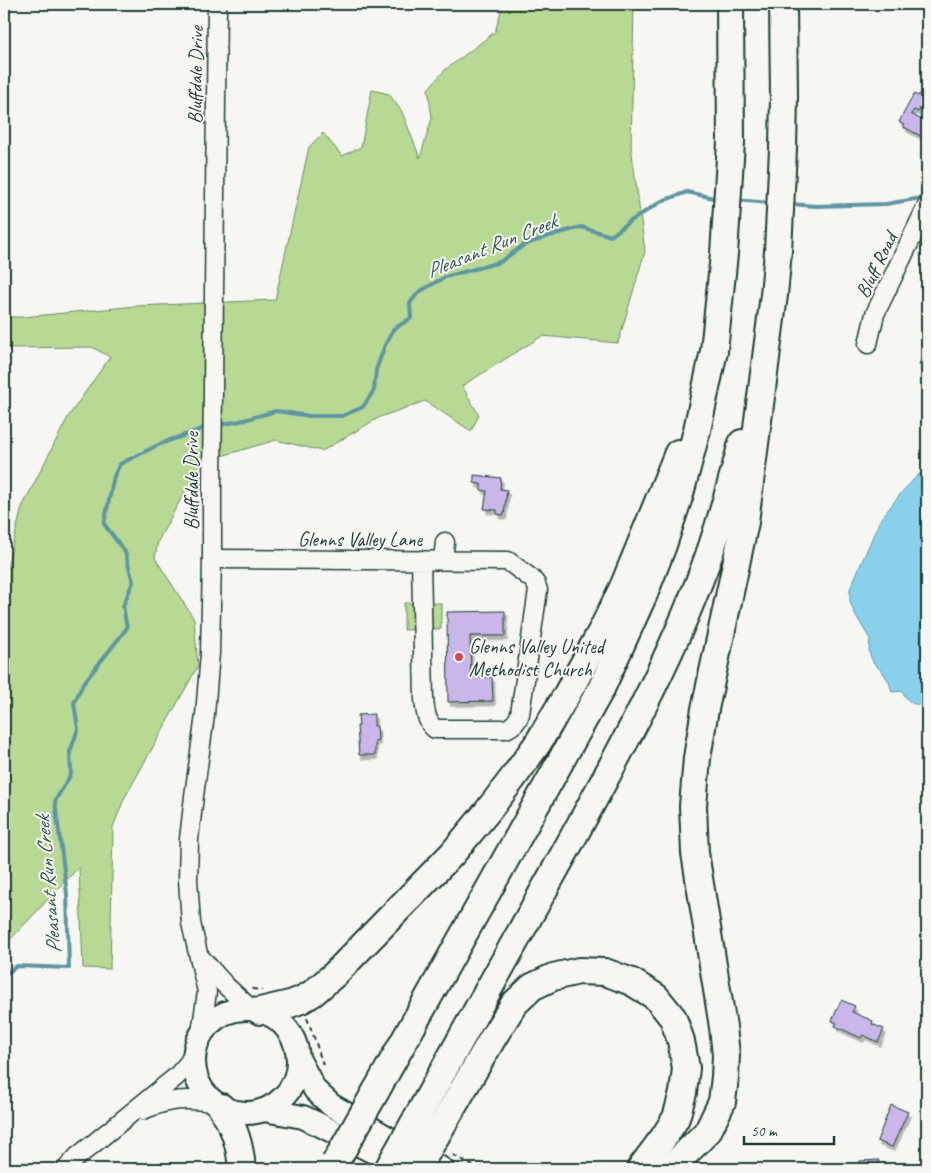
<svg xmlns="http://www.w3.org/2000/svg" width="931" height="1173" font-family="Caveat,sans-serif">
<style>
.green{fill:#b8d993;stroke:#6c8b64}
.water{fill:#89d1ea;stroke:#5f96a1}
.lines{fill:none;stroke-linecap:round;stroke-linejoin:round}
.stream{stroke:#5f96a1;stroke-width:4}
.building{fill:#c8b7e8;stroke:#1f3d34;filter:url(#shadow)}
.minor-casing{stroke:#1f3d34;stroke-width:21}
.major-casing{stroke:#1f3d34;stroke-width:26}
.highway-casing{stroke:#1f3d34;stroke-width:30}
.path{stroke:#1f3d34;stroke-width:2;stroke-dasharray:5 4;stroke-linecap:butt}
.minor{stroke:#f6f6f2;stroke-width:18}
.major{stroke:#f6f6f2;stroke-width:22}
.highway{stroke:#f6f6f2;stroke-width:26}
.highway-bridge-casing{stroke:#1f3d34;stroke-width:30;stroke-linecap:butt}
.highway-bridge{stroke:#f6f6f2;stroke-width:26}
.poi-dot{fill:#d1495b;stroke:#f6f6f2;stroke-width:2}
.labels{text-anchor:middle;stroke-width:4;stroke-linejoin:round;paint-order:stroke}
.street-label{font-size:20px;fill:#1f3d34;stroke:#f6f6f2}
.poi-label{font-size:20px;fill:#1f3d34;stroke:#f6f6f2;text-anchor:start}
.water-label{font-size:21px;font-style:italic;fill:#345b58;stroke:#f6f6f2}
</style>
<defs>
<filter id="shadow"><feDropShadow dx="2.5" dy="4.5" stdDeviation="0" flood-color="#0004"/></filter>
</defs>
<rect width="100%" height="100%" fill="#f6f6f2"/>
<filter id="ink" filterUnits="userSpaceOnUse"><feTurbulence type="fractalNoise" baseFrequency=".02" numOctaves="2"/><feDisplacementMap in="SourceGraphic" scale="10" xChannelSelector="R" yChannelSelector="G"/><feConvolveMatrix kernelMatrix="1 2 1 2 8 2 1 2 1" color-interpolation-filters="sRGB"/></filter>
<g filter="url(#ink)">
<g class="green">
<polygon points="503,4 634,4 631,146 645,251 618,343 542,336 462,386 479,415 471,431 425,401 380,417 322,451 276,440 201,462 158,541 155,558 194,619 198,666 124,799 113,827 110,969 83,968 79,867 4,946 4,580 22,507 68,417 110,357 92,347 4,348 4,317 24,317 136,306 275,300 309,147 323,133 342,156 361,147 372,90 389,94 402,112 420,158 432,118 428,89 445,70 495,32"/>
<polygon points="404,603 441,603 441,629 404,630"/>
</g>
<path class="water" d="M927,469V705C913,705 909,704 902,691L892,692L889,682L884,674L873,662L869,652L870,639L855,614L850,602V589L880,520L902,492L917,476Z"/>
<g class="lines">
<g class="stream">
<polyline points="735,200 771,203"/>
<polyline points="790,204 816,206 886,204 927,197"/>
<polyline points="219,425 240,421 276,411 309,416 342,416 363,407 374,390 376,370 385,345 394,329 411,318 410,303 419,292 445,277 500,262 524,245 549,236 581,227 611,236 629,222 662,201 687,192 718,199"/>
<polyline points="4,975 17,966 69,968 67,894 55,801 71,774 70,752 78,729 74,703 83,684 127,628 123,606 133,582 125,552 104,524 114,476 120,464 160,444 207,427"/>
<polyline points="4,1111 5,1117 4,1121"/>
</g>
</g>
<g class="building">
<polygon points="914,94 918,96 919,94 926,98 918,112 914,110 911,114 927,123 927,137 926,139 904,127 904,125 899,122"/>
<polygon points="927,348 927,369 919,364"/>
<polygon points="474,475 501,478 500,489 507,490 504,515 497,514 497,510 484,509 487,491 481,490 481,484 474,483"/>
<polygon points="505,611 505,636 470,636 471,677 492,677 493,701 448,702 447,612"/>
<polygon points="374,714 374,726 377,726 378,740 375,741 375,755 359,755 357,726 359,726 358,715"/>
<polygon points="841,1000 855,1006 852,1012 873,1021 872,1024 884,1029 878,1042 863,1035 861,1038 835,1026 837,1023 832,1021"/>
<polygon points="891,1105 908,1112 892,1147 877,1141"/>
<polygon points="879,1160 879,1169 860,1169 860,1161"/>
</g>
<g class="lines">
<defs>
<g id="minor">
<polyline points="868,344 875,314 927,206"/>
<path d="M212,559L508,561L532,579L536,584L538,590L520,714C517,722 514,725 506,729H435C426,722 425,709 424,699L421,560"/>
<polyline points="443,560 445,542"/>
<polyline points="200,957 225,985 251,1009"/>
<polyline points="201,1033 207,992 191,923 188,880 189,839 194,796 205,715 210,653 212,559 212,486 217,4"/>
<path d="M143,1110C169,1099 186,1098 213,1102"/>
<polyline points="66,1169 77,1157 177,1076 189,1062 194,1051"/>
</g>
<g id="major">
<circle cx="246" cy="1061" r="52"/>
<polyline points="299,1060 315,1090 331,1105 442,1169"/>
<polyline points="264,1110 303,1117 318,1124 407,1169"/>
</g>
<g id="highway">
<polyline points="260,1011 290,1004 301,1000 313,993 335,974 452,854 487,812 513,778 538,743 567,694 602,630 624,585 678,453"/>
<polyline points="376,1091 601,689 644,594 663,545 680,494 697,430 714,351 724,254 731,142 730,4"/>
<path d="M221,1107C235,1128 240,1145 242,1169"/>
<path d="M418,1116C465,1031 512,946 560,861C613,765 667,669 705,566C720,526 731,484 742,443"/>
<polyline points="440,1129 494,1036 514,1004 532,987 553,977 579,971 605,972 632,982 656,997 673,1018 681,1041 686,1068 683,1093 676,1118 664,1137 640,1169"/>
<polyline points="670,1169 708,1131 722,1102 725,1077 726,1055 723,1027 695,853 693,806 697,758 705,709 745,522 774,295 778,251 783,149 784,96 783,4"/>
</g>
</defs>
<use href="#minor" class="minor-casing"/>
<use href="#major" class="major-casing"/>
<use href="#highway" class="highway-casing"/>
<g class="path">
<polyline points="252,989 262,990"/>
<polyline points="307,1018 314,1037 323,1065"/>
<polyline points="453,1155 479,1169"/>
</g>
<use href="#minor" class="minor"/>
<use href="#major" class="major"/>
<use href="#highway" class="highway"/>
<defs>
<g id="highway-bridge">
<polyline points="335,1163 376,1091"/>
<polyline points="388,1169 418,1116"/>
<polyline points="417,1169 440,1129"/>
</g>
</defs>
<use href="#highway-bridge" class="highway-bridge-casing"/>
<use href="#highway-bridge" class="highway-bridge"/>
</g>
</g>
<circle class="poi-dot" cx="459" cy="657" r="5"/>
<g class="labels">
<g class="street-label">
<text transform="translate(195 75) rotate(-89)" y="7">Bluffdale Drive</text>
<text transform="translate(876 265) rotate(-64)" y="7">Bluff Road</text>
<text transform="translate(191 481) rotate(-90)" y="7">Bluffdale Drive</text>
<text x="360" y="546">Glenns Valley Lane</text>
</g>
<g class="poi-label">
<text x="469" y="653">Glenns Valley United<tspan x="469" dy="23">Methodist Church</tspan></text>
</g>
<g class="water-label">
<text transform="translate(491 246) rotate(-22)" y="7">Pleasant Run Creek</text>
<text transform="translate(48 885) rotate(-95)" y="7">Pleasant Run Creek</text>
</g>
</g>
<rect width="931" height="1173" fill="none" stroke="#f6f6f2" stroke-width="20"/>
<rect x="10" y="10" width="911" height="1153" fill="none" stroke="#1f3d34" stroke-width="2" filter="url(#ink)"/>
<path d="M744 1136v8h90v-8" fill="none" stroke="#1f3d34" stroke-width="2.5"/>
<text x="751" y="1136" font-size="15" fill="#1f3d34" stroke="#f6f6f2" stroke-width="4" paint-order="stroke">50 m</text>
</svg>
